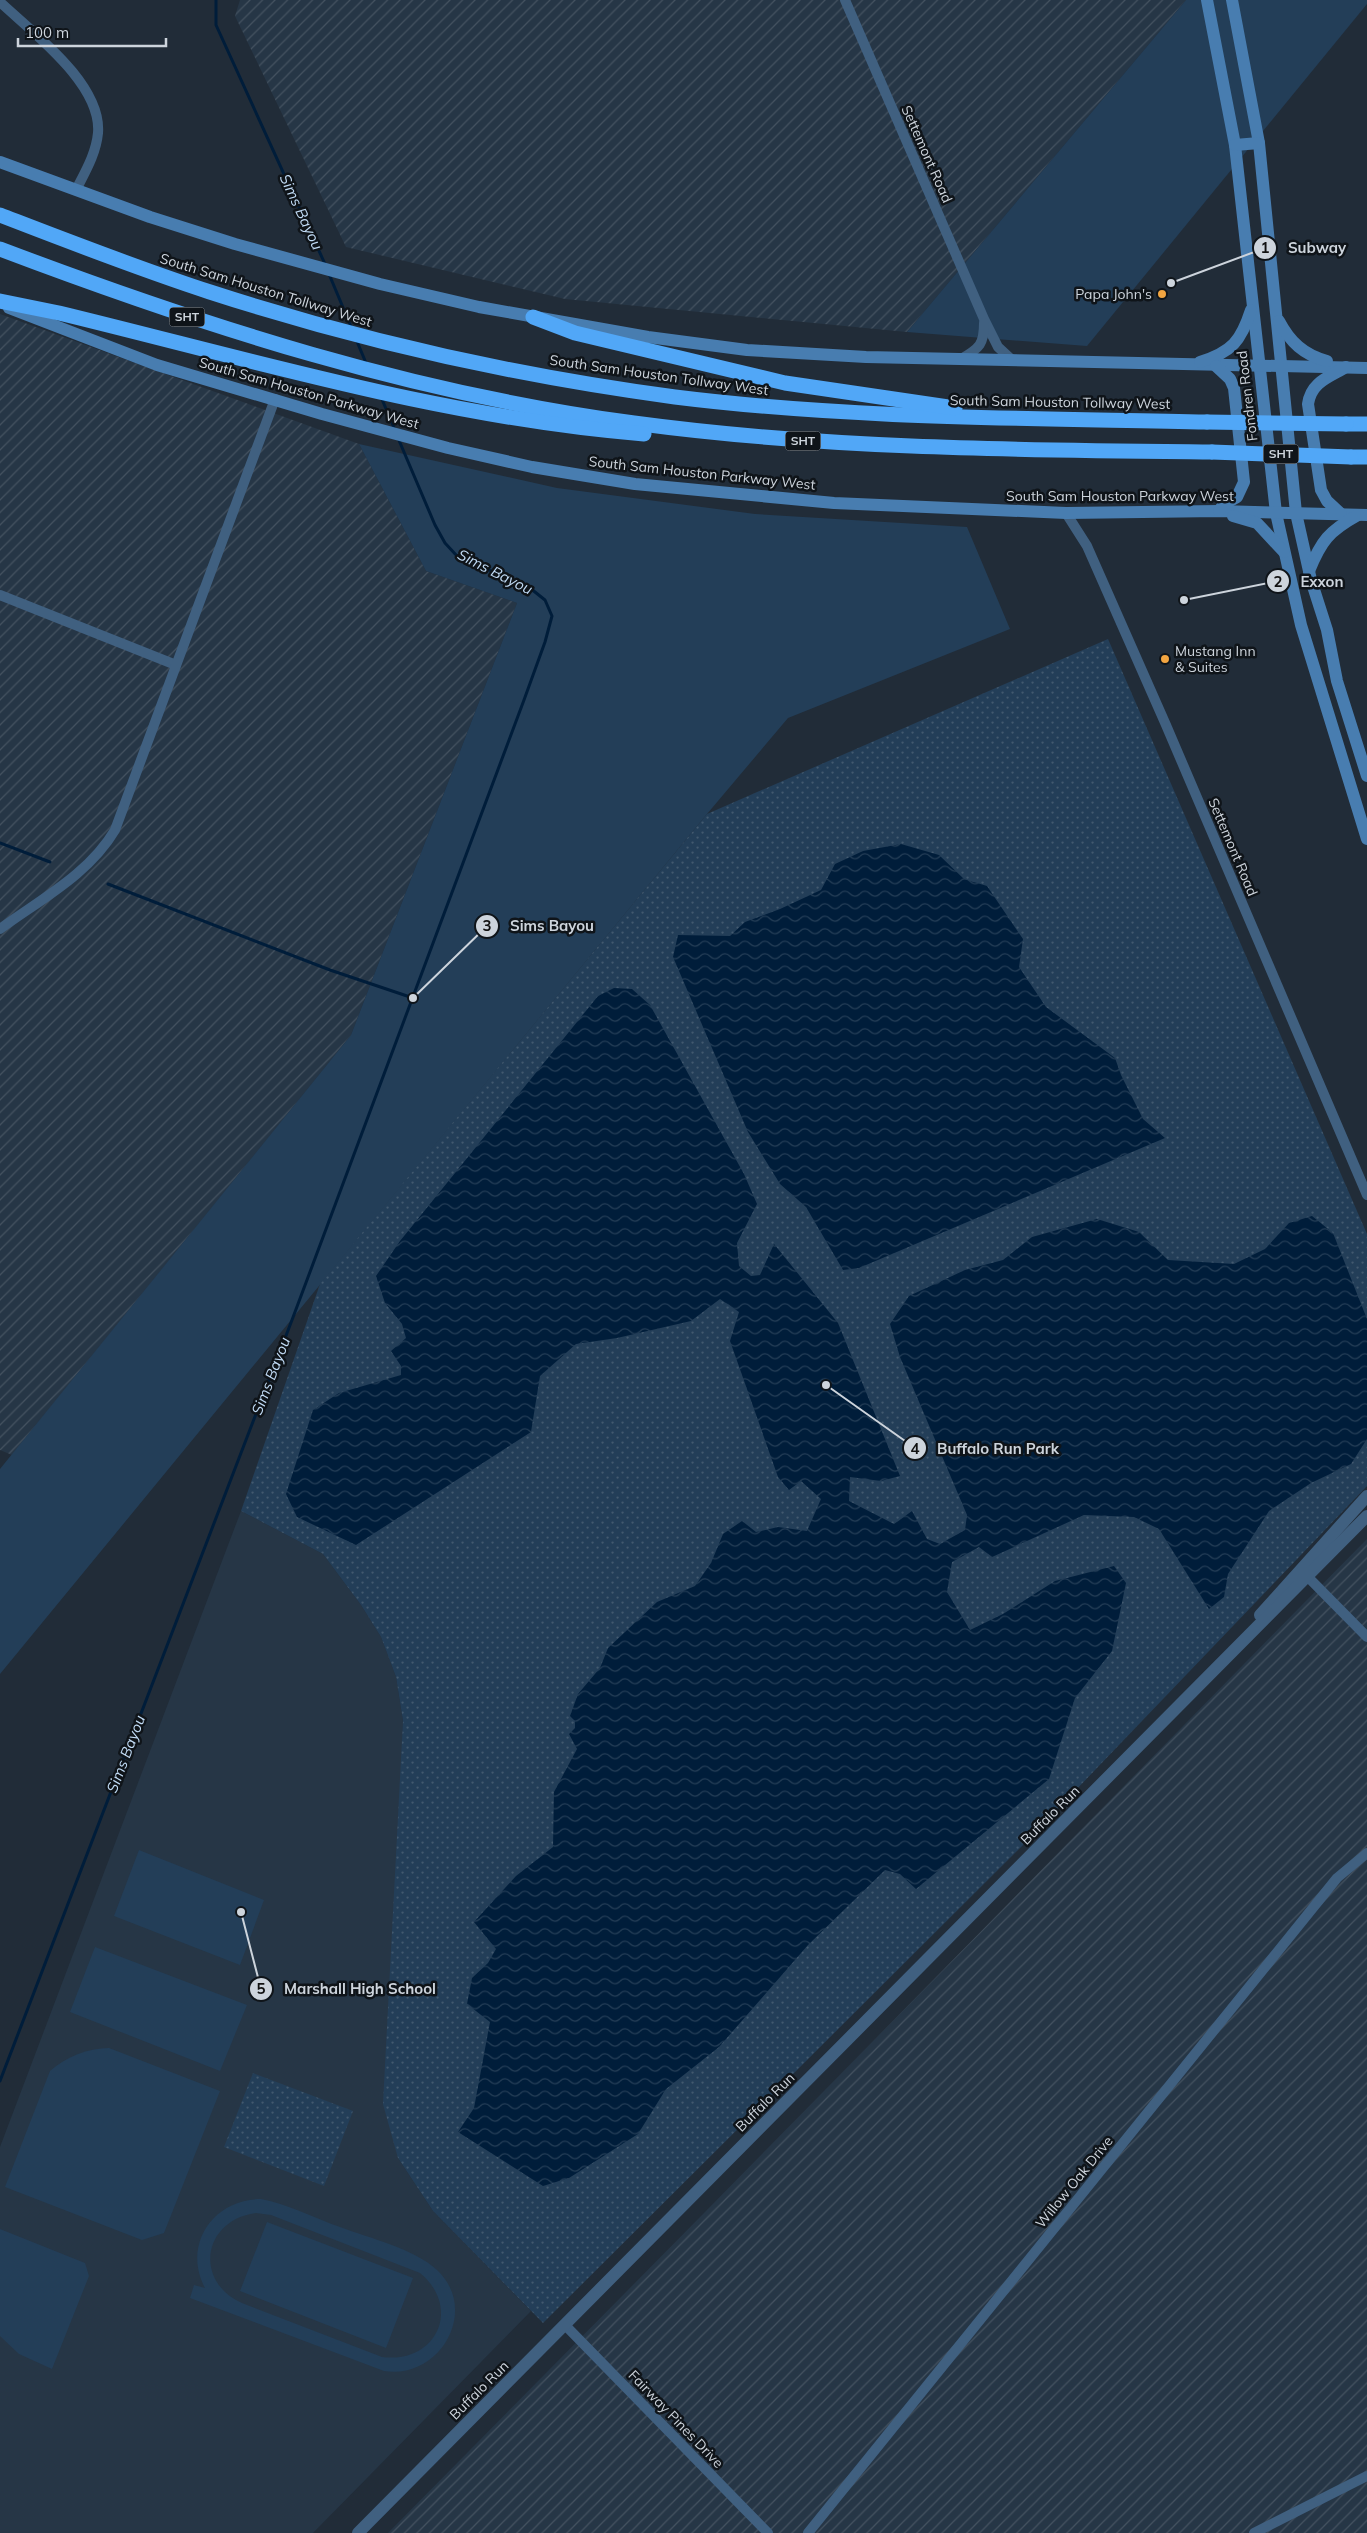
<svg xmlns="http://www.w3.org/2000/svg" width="1367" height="2533" font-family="Mulish,sans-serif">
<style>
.built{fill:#263646}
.industrial{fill:url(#industrial-furrows)}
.grass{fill:#233e58;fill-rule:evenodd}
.park{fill:url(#park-dots)}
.water{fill:url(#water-waves)}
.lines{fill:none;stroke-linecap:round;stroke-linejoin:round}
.stream{stroke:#001d3a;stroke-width:3}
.minor{stroke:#406080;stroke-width:10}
.tertiary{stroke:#406080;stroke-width:12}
.secondary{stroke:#487db0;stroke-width:12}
.motorway{stroke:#51a7f7;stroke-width:15}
.motorway-bridge{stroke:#51a7f7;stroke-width:15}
.poi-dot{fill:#f2a541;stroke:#0f1419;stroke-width:2}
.labels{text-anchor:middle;stroke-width:5;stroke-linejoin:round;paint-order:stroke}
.shield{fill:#0f1419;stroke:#949aa2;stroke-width:1}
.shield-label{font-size:12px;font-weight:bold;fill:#cdd4dc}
.street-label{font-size:14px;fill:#cdd4dc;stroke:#0f1419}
.poi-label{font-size:14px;fill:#cdd4dc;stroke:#0f1419;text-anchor:end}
.water-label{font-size:15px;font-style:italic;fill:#c1dbf5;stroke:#0f1419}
.leader{fill:none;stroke:#cdd4dc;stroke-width:2}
.callout-dot{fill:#cdd4dc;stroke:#0f1419;stroke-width:2}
.mark-label{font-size:15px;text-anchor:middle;font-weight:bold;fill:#111}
.callout-label{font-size:15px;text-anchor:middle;font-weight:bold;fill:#cdd4dc;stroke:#0f1419;stroke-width:5;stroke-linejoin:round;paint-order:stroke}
</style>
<defs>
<pattern id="industrial-furrows" width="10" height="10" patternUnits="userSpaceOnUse" patternTransform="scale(1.25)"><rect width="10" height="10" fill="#263646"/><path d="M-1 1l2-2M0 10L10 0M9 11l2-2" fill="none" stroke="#445260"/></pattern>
<pattern id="park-dots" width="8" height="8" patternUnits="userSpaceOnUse" patternTransform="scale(1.25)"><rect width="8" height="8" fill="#233e58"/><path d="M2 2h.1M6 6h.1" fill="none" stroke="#42596f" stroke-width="1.8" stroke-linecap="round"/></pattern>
<pattern id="water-waves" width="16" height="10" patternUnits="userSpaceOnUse" patternTransform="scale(1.25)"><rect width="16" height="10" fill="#001d3a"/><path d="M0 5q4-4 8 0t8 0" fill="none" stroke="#243d56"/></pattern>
</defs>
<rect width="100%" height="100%" fill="#212c38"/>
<polygon class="built" points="241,1511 323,1554 361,1605 381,1637 396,1677 403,1721 398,2158 433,2211 531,2311 313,2533 0,2533 0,2147"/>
<g class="industrial">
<polygon points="240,0 1186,0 907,332 565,299 346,247 235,16"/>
<polygon points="0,314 359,444 426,571 517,603 351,1035 12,1455 0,1450"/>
<polygon points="1367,1539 1367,2533 388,2533 706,2211"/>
</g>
<g class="grass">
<polygon points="1186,0 1367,0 1367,4 1087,346 907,332"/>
<polygon points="359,444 557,488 755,514 967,527 1010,629 788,718 707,814 0,1674 0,1469 351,1035 517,603 426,571"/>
<polygon points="139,1850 264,1900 240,1965 114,1916"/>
<polygon points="95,1947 247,2005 220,2071 70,2012"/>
<path d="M109,2048L220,2091L164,2233L142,2240L5,2187L50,2071C66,2057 88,2048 109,2048Z"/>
<path d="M261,2199C288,2204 314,2218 340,2227C369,2238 415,2249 437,2270C480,2310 440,2380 384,2371L190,2298L194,2285L205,2288C182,2245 213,2199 261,2199ZM256,2213L271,2215L420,2273C463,2309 435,2364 382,2357L242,2303C193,2281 203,2220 256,2213Z"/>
<polygon points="267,2222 413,2278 386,2348 240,2291"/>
<polygon points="0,2229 85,2263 89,2276 52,2369 19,2354 0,2336"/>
</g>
<g class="park">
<polygon points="1108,639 1367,1234 1367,1486 1028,1840 543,2323 433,2211 398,2158 383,2104 403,1721 396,1677 381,1637 361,1605 323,1554 241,1511 320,1284 707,814"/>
<polygon points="253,2073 353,2111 324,2186 224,2147"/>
</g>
<g class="water">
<polygon points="901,844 939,855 964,879 987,886 1023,939 1019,967 1046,1007 1115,1058 1121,1075 1143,1119 1165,1138 859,1268 843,1270 806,1207 780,1184 748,1132 673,957 678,935 730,936 745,922 780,909 821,890 835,864 863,851"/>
<polygon points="614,988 632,989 650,1005 744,1174 757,1204 737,1243 739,1266 751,1276 760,1275 774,1244 838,1323 900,1476 881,1481 850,1477 849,1501 894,1524 912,1511 927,1539 940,1544 965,1530 967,1515 900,1357 890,1324 909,1296 965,1270 1003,1260 1032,1237 1097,1219 1139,1232 1168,1260 1234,1264 1265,1249 1289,1223 1312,1216 1333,1233 1367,1319 1367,1439 1351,1464 1311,1483 1269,1511 1228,1574 1224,1597 1209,1609 1159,1529 1134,1517 1084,1515 992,1557 979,1547 952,1562 947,1592 970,1630 1003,1614 1055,1581 1114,1566 1126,1583 1112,1651 1075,1698 1049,1779 916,1889 900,1874 885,1870 808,1945 719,2047 666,2089 638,2134 569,2178 543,2186 458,2132 474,2108 490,2022 467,2004 472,1978 488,1963 496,1949 474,1922 516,1876 553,1847 554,1792 577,1749 569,1734 575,1728 575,1721 570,1716 578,1694 600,1668 608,1648 657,1602 695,1586 711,1563 723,1534 742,1521 756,1532 778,1527 807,1531 821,1499 801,1481 789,1490 778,1477 730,1341 739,1312 720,1299 691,1321 617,1338 576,1344 540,1376 531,1432 356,1545 297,1517 286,1494 313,1410 339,1393 401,1375 401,1366 391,1351 406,1338 402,1324 385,1303 376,1276 400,1241 598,996"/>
</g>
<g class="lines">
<g class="stream">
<polyline points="216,0 216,25 325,264"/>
<polyline points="329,274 352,329"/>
<polyline points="356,339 366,363"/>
<polyline points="381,397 395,430"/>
<polyline points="0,843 50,862"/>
<polyline points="108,884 330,970 413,998"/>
<polyline points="0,2081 292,1320 524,700 545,642 552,616 545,600 530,588 457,556 445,543 435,525 398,438"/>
</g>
<g class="minor">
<polyline points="845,0 984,319 998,347 1011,359"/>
<path d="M0,2C33,33 102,84 98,133C96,154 85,172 76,190"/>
<path d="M961,359C980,348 984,344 984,323"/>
<polyline points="1066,513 1087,546 1166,725 1367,1195"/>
<polyline points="0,595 176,665"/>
<path d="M0,929C41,899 89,874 115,830L275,399"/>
<polyline points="1303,1572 1367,1637"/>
<polyline points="565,2325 768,2533"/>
<polyline points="808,2533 1337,1878 1367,1853"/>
<polyline points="1254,2533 1367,2476"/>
</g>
<g class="tertiary">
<polyline points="1260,1615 1367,1496"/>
<polyline points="358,2533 1367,1516"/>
</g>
<g class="secondary">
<polyline points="1207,0 1235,145 1276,513 1301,625 1367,839"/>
<polyline points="1232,0 1259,143 1296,513 1311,580 1327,630 1337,681 1367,776"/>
<polyline points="1235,145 1259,143"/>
<polyline points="0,162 150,217 235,244 380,284 479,307 648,337 747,350 866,357 1367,368"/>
<polyline points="9,308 157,365 322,414 448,448 532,467 635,484 834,503 1066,513 1219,511 1367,515"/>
<path d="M1279,321C1290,342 1304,355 1327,361"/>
<path d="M1200,362C1232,352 1241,341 1251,310"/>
<polyline points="1216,366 1230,379 1234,388 1244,482 1237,497 1223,505 1219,511"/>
<path d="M1341,514L1327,501L1321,490L1308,404C1311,382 1329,377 1346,367"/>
<polyline points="1233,516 1257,523 1284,552"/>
<path d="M1309,571C1321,541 1329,531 1358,515"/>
</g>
<g class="motorway">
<path d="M0,215C70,242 139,269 210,292C361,341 517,376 675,397C851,419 1030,418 1207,422"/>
<path d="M0,249C206,327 415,394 634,423C826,449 1019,450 1212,452"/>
<path d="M0,301L59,313C253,360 444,418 644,434"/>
<polyline points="533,317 575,333 785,383 955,408"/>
<polyline points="1346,424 1367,424"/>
<polyline points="1351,457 1367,457"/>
</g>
<g class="motorway-bridge">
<polyline points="1207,422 1346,424"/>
<polyline points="1212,452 1351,457"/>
</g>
</g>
<g class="poi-dot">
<circle cx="1162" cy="294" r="5"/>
<circle cx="1165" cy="659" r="5"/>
</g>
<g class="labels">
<g class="shield">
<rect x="169.5" y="307.5" width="35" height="19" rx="4"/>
<rect x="785.5" y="431.5" width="35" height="19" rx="4"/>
<rect x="1263.5" y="444.5" width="35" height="19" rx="4"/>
</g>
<g class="shield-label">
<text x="187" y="321">SHT</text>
<text x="803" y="445">SHT</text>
<text x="1281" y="458">SHT</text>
</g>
<g class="street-label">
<text transform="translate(927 154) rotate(66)" y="5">Settemont Road</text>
<text transform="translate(266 290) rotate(17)" y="5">South Sam Houston Tollway West</text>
<text transform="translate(659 375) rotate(8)" y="5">South Sam Houston Tollway West</text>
<text transform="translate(309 393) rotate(16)" y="5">South Sam Houston Parkway West</text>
<text transform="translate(1247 396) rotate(-97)" y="5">Fondren Road</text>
<text transform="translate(1060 402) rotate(1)" y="5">South Sam Houston Tollway West</text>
<text transform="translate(702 473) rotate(6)" y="5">South Sam Houston Parkway West</text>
<text x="1120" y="501">South Sam Houston Parkway West</text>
<text transform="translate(1233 847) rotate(67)" y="5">Settemont Road</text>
<text transform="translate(1050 1815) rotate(-45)" y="5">Buffalo Run</text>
<text transform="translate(765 2102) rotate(-45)" y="5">Buffalo Run</text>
<text transform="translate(1074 2182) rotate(-51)" y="5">Willow Oak Drive</text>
<text transform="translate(479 2390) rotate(-45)" y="5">Buffalo Run</text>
<text transform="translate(676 2419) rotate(46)" y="5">Fairway Pines Drive</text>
</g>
<g class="poi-label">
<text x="1152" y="299">Papa John's</text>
<text x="1175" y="656" text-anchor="start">Mustang Inn<tspan x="1175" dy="16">&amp; Suites</tspan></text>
</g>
<g class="water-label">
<text transform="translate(301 212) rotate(65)" y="5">Sims Bayou</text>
<text transform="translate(495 572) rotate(27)" y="5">Sims Bayou</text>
<text transform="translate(271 1376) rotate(-69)" y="5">Sims Bayou</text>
<text transform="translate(126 1754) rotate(-69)" y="5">Sims Bayou</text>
</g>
</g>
<path class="leader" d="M1171 283L1265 248M1184 600L1278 581M413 998L487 926M826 1385L915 1448M241 1912L261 1989"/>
<g class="callout-dot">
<circle cx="1171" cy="283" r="5"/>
<circle cx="1184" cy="600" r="5"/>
<circle cx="413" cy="998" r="5"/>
<circle cx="826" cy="1385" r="5"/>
<circle cx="241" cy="1912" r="5"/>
<circle cx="1265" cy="248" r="12"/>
<circle cx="1278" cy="581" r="12"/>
<circle cx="487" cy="926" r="12"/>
<circle cx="915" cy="1448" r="12"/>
<circle cx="261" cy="1989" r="12"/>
</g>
<g class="mark-label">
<text x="1265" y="253">1</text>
<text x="1278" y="587">2</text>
<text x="487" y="931">3</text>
<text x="915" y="1454">4</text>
<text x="261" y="1994">5</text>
</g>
<g class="callout-label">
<text x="1317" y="253">Subway</text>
<text x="1322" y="587">Exxon</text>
<text x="552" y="931">Sims Bayou</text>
<text x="998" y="1454">Buffalo Run Park</text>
<text x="360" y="1994">Marshall High School</text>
</g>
<path d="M18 38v8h148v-8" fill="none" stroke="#cdd4dc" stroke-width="2.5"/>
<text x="25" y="38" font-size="15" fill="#cdd4dc" stroke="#0f1419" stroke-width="4" paint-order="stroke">100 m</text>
</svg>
